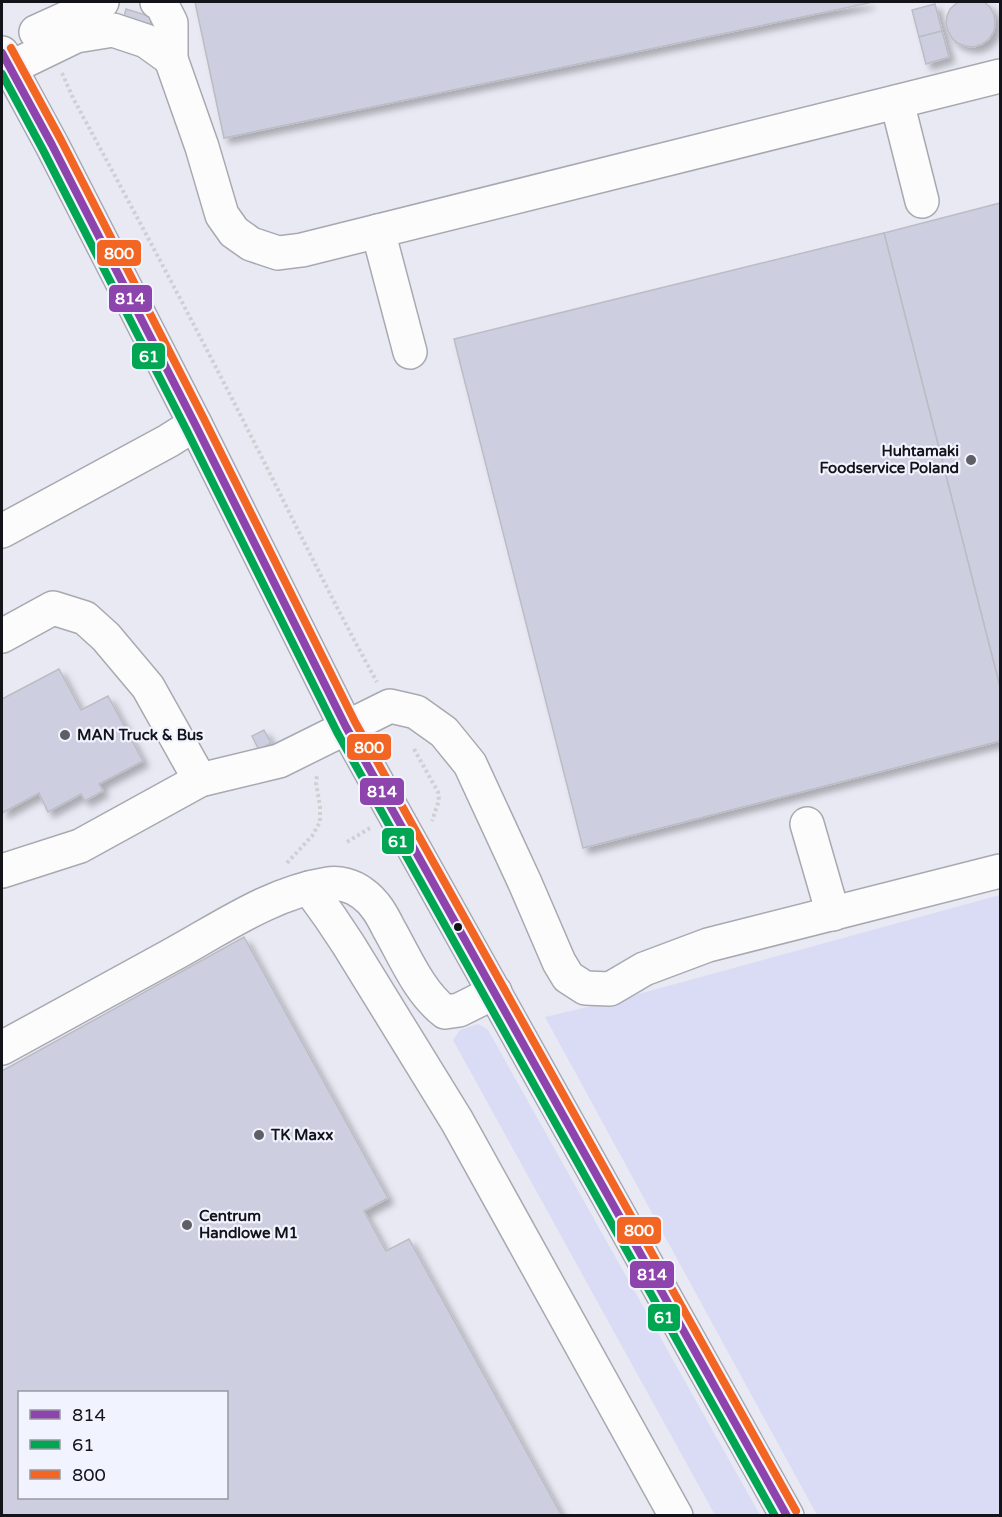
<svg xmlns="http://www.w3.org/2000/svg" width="1002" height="1517" font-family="'Varela Round',sans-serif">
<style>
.green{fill:#d9dcf4}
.building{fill:#cdcfe0;stroke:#bbbcc4;stroke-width:1.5;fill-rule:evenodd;filter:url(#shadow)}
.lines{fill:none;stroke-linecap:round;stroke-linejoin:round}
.minor-casing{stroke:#a8a9b0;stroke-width:36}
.path{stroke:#d0d0d4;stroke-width:4;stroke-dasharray:3 3;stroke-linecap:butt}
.minor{stroke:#fcfcfd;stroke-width:33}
.bus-1-casing{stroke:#f1f3fe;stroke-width:12}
.bus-2-casing{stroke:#f1f3fe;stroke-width:12}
.bus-3-casing{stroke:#f1f3fe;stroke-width:12}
.bus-1{stroke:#8e44ad;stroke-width:8}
.bus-2{stroke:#00a651;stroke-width:8}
.bus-3{stroke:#f26522;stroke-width:8}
.poi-dot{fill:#5e5e66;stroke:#f1f3fe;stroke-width:2}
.bus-dot{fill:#13131a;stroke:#f1f3fe;stroke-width:2}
.labels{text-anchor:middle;stroke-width:4.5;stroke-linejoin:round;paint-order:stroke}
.poi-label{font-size:15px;font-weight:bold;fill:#13131a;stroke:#f1f3fe;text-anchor:start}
.line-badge{stroke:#f1f3fe;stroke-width:2}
.badge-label{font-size:16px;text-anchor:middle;font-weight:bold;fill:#fff}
</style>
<defs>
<filter id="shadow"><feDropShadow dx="5.5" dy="5.5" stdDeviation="3" flood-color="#0004"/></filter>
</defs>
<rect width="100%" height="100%" fill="#e8e9f3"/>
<g class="green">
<polygon points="1000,895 1000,1515 817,1515 545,1017 613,1001"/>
<polygon points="478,1024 488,1030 760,1515 715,1515 453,1040 460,1030"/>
</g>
<g class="building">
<polygon points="195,2 869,2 869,3 224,138"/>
<polygon points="958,2 984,2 990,7 994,15 995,23 994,31 989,39 982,44 974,47 965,46 957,43 952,38 948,31 946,24 947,16 950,9"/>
<polygon points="935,4 942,31 919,37 912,10"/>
<polygon points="126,9 152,17 149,28 123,21"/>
<polygon points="942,31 949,57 926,64 919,37"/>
<polygon points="1000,203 1000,687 884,233"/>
<polygon points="884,233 1000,687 1000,741 583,848 454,339"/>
<polygon points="59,669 81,710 108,696 143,761 99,784 103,791 85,801 81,794 48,812 39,793 2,813 2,699"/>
<polygon points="264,730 271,743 259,750 252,736"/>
<path d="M244,937L388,1198L364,1211L386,1251L409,1239L562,1516H2V1071ZM20,1392H226V1498H20Z"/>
</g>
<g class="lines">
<defs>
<g id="minor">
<polyline points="157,2 161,3 171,23 171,59 202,147 222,215 234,232 251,244 278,253 302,250 1000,76"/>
<polyline points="36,32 102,2"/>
<polyline points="2,53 52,145 195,424 346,727 787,1516"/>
<polyline points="10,68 76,36 113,30 146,41 171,59"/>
<polyline points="897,102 922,201"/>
<polyline points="378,231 410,352"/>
<polyline points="2,531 168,441 195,424"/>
<polyline points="2,636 53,608 85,618 106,637 148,687 200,780"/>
<polyline points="807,824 833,914"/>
<polyline points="2,871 80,846 200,780 279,761 390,706 416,712 444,732 470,764 525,883 559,962 568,977 585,988 610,989 644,969 708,945 1000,871"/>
<polyline points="309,888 330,917 348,944 457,1121 676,1516"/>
<path d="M2,1048C58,1017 114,987 170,956C220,929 270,893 328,884C339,882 353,886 362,893C375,902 382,915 389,929C405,957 419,992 445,1012L459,1010L495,992"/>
</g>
</defs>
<use href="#minor" class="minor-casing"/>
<g class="path">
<path d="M62,73L73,98C134,211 195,325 253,440C294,521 333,603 377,682"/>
<polyline points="414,749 438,792 439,800 432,821"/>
<polyline points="347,842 370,828"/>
<polyline points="287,863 312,836 320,822 320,806 316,783 317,775"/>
</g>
<use href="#minor" class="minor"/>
<defs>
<polyline id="bus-1" points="2,53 52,145 195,424 346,727 787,1516"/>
<polyline id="bus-2" points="2,74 43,150 186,429 337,732 775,1516"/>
<polyline id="bus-3" points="11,48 61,140 204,419 355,722 796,1511"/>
</defs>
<use href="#bus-1" class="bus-1-casing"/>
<use href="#bus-2" class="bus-2-casing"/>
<use href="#bus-3" class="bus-3-casing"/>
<use href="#bus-1" class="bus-1"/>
<use href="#bus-2" class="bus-2"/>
<use href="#bus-3" class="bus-3"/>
</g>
<g class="poi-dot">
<circle cx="971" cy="460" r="6"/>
<circle cx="65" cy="735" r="6"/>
<circle cx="259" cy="1135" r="6"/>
<circle cx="187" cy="1225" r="6"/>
</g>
<circle class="bus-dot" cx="458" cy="927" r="5"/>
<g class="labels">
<g class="poi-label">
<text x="959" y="456" text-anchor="end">Huhtamaki<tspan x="959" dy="17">Foodservice Poland</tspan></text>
<text x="77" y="740">MAN Truck &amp; Bus</text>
<text x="271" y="1140">TK Maxx</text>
<text x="199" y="1221">Centrum<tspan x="199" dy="17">Handlowe M1</tspan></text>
</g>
</g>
<g class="line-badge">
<rect x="96" y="239" width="46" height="28" rx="6" fill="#f26522"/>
<rect x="108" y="284" width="45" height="29" rx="6" fill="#8e44ad"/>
<rect x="131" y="342" width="35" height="28" rx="6" fill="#00a651"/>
<rect x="346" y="733" width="46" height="28" rx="6" fill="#f26522"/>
<rect x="359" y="777" width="46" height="29" rx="6" fill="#8e44ad"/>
<rect x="381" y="827" width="34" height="28" rx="6" fill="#00a651"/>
<rect x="616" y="1216" width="46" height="29" rx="6" fill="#f26522"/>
<rect x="629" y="1260" width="46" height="29" rx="6" fill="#8e44ad"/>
<rect x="647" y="1303" width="34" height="29" rx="6" fill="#00a651"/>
</g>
<g class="badge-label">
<text x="119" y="259">800</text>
<text x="130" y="304">814</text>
<text x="149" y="362">61</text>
<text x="369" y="753">800</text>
<text x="382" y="797">814</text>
<text x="398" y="847">61</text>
<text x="639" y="1236">800</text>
<text x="652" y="1280">814</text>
<text x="664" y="1323">61</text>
</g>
<rect width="1002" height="1517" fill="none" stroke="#13131a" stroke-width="6"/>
<rect x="18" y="1391" width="210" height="108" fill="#f1f3fe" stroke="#9899a3" stroke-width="1.5"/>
<rect x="30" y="1410" width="30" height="9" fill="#8e44ad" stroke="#9899a3" stroke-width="1.5"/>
<text x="72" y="1421" font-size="18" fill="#13131a">814</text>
<rect x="30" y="1440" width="30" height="9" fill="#00a651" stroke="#9899a3" stroke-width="1.5"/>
<text x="72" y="1451" font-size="18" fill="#13131a">61</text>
<rect x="30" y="1470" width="30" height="9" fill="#f26522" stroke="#9899a3" stroke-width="1.5"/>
<text x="72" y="1481" font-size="18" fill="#13131a">800</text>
</svg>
